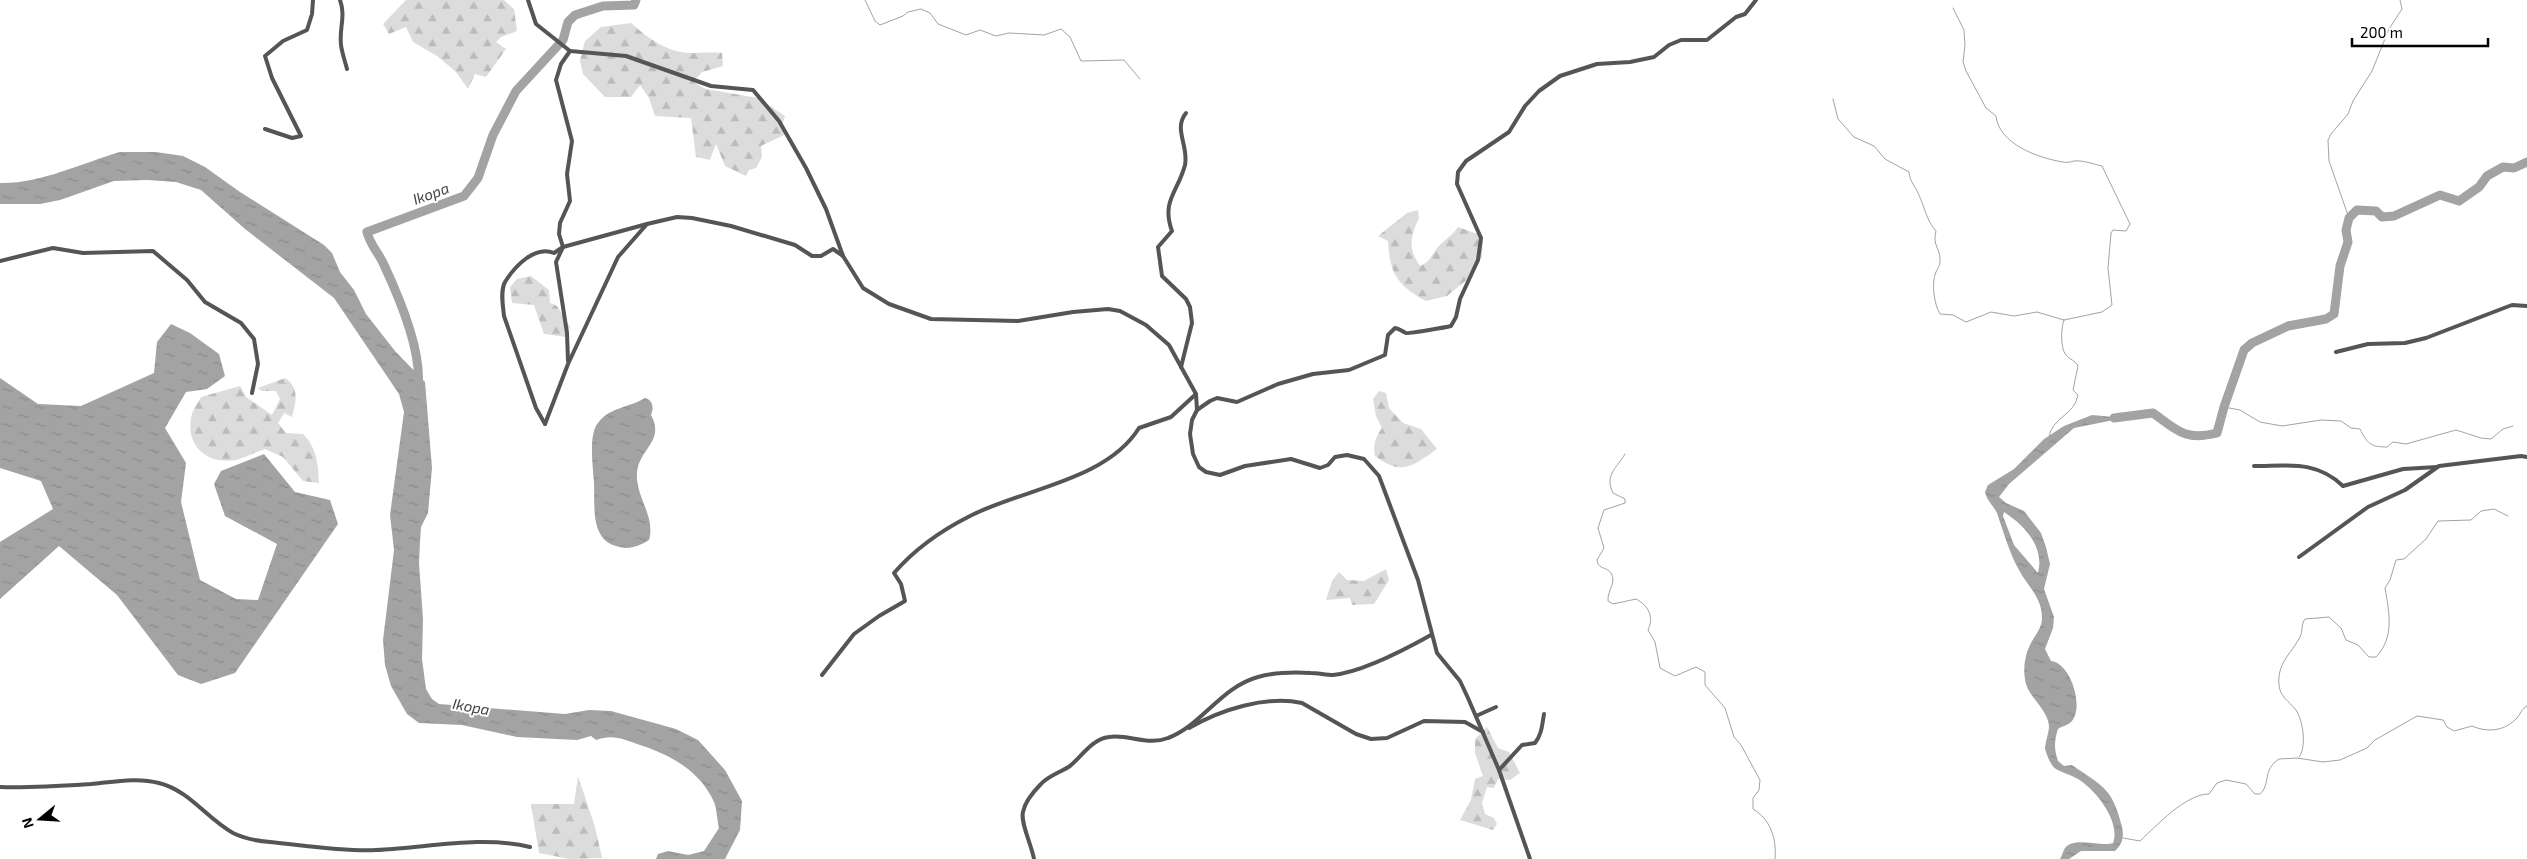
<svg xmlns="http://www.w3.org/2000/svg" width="2527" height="859" font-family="'Exo 2',sans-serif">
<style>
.forest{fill:url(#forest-firs)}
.water{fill:url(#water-ripples);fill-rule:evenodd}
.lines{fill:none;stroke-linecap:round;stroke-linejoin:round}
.stream{stroke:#a3a3a3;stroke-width:1}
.river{stroke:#a3a3a3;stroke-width:9}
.minor{stroke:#555;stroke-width:4}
.labels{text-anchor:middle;stroke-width:4;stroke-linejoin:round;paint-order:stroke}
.water-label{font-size:15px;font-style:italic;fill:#444;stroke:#fff}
</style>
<defs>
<pattern id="forest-firs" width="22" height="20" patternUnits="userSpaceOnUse" patternTransform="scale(1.25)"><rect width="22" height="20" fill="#dcdcdc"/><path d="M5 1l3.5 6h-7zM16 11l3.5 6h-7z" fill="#bbb"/></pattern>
<pattern id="water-ripples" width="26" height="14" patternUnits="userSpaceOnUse" patternTransform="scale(1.25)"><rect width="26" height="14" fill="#a3a3a3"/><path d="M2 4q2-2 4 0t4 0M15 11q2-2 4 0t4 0" fill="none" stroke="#8b8b8b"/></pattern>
</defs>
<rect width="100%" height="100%" fill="#fff"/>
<g class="forest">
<polygon points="406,0 504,0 514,9 517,31 501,37 496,42 506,49 486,77 475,74 468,89 456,72 437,56 413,42 406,27 389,34 383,24"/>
<path d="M631,23C648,38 666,52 690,53C701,53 711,52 722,53L723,66L702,72L693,82L706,89L758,98L785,116L782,126L784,135L761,146L762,157L756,168L749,170L746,176L725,166L716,144L710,160L696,157L691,118L655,116L649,98L640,85L631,97H605L583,74L580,60L585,41L601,27Z"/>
<path d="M1418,210L1419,218C1410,236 1408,249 1420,266C1430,262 1431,256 1437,248C1444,240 1452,236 1458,227L1483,236L1482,257L1469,278L1447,296L1426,301C1397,285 1390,274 1388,241L1378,236L1407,213Z"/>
<polygon points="531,276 549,290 550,303 557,306 570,327 566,337 544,334 534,305 512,303 510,287 517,279"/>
<path d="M285,378C300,388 296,402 292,417L284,413L278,423L286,433L303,434C317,448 318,464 319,483L303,481L283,457L265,449C255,452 245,458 236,460C208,465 186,447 191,418C192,411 197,404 201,397L240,386L246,397L272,415L280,399L276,391H262L258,388Z"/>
<path d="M1379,391L1386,393L1389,408L1403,423L1421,429L1437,449C1411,467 1402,476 1375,456C1373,444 1375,438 1382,428L1376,416L1373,399Z"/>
<polygon points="1386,569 1389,580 1374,604 1352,605 1350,598 1326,600 1332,581 1339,572 1347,580 1364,581"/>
<polygon points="1487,727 1498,748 1509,752 1520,773 1510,780 1498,779 1494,788 1487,787 1482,803 1485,814 1494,818 1497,824 1493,830 1460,820 1471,800 1475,779 1483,776 1475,753 1475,739"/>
<polygon points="578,776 595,827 602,858 570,859 539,853 531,804 574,804"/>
</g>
<g class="water">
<path d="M120,152H156L183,156L205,167L240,192L324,245L332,253L340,272L354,290L366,314L395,351L425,382L432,468L428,513L421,527L420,542L419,563L423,619L422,659L426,689L432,699L439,704L565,714L589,710L611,711L676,729L698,740L725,770L742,801L740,830L725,859H656L658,854L668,851L688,855L704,851L719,828C717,820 717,810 714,802C700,771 671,755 640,745C623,739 613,734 596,740L591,736L577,740L517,737L462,725L419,723L407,714L391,686L385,665L383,640L394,550L390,515L404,412L399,394L334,298L245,229L201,190L176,182L147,180L114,181L60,200L40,204H0V183C40,184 82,163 120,152Z"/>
<polygon points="171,324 190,333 219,354 225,376 207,389 186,392 165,428 186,463 181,502 200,580 236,599 258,600 277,544 225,516 214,484 221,471 264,454 295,492 330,500 338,524 235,673 201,684 178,675 117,595 59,546 0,599 0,542 53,509 41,481 0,468 0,378 38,404 81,406 154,373 157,342"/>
<path d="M645,398C653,400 654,408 651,415C665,441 640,448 637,472C635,497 656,516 649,540C638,547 628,550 616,546C590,539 595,505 594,483C593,468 589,439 596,426C607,407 629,408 645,398Z"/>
<path d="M2092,415L2124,418L2074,428L2009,484L1999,497L2006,503L2024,511L2041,533L2046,547L2050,564L2044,589L2054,617L2053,628L2045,649L2051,661C2071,663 2084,707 2072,721C2069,725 2062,726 2058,729C2054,741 2054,749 2058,761L2064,766L2072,765C2103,787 2112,787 2122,827C2124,836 2123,844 2115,851H2081L2069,859H2060C2062,856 2063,851 2065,848C2074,836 2099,847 2113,843C2121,822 2096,790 2078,779C2071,775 2063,773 2056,769C2050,765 2047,755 2045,749C2045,742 2049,733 2049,726C2047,707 2027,697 2025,679C2023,668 2025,655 2030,645C2034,636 2042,629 2042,618C2042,597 2028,587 2019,570C2010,554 2003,531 1997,513C1993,505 1987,501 1985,492L1988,485L2014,469L2044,439L2064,426ZM2004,512C2024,525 2045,547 2038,573L2014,545L2003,516Z"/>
</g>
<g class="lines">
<g class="stream">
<polyline points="865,0 875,21 880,25 903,16 908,12 921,9 930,13 938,24 966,35 980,30 996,36 1009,33 1044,35 1061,29 1070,37 1081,61 1124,60 1140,79"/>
<path d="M1953,8L1964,30L1965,45L1963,62L1966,71L1986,108L1996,116C1999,144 2038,158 2063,162C2067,163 2070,162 2074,161C2083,160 2093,164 2102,166L2130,224L2126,231L2113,230L2111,233L2108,268L2112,305L2102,312L2064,320C2061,328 2060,348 2066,355C2070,360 2075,360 2078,366L2073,390L2078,395C2075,415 2051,418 2049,437"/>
<path d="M1833,99L1838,119L1854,137L1874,146L1885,159L1909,172C1910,182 1914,184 1918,193C1925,207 1926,220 1936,231C1932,246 1941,249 1940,261C1940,266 1938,267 1936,272C1931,283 1934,304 1940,314L1953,315L1966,322L1991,312L2014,316L2037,312L2064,320"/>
<polyline points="2349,218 2329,161 2328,140 2331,134 2348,114 2353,101 2372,71 2389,29 2402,9 2400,0"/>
<path d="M2224,407L2240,410L2260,422L2282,426L2321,420L2341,421L2351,428L2360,429C2367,443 2370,447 2387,447L2393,442L2406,444L2456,430L2481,438L2491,439L2503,429L2513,426"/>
<path d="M1625,454C1617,468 1604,475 1613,493L1625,499V503L1604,510L1598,528L1604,548L1597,560L1598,564C1601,569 1608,568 1611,573C1617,582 1607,591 1608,601L1613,604L1636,599C1649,606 1654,617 1648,630L1655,642L1660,668L1675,676L1696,667L1705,672V685L1725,708L1734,737L1741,745L1760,780L1759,790L1753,798V809C1770,819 1777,838 1775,859"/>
<path d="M2299,757C2307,748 2303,720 2296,710C2289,701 2280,697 2279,685C2277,663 2291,654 2300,637C2303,631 2301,624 2305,619L2329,617L2341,628L2346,640L2358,645L2369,657H2376C2395,637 2389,612 2385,588L2390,580L2396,560L2404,559L2426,539L2438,521L2471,520L2481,511L2494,509L2508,516"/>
<path d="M2123,838L2140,841C2157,825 2186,794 2209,794L2217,783L2226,780L2246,784L2255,794H2260C2271,784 2262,770 2279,759L2297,758L2323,762L2340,760L2367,748L2375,740L2417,716L2443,720L2447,727L2454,731L2472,726C2488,733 2505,731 2517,718C2521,713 2522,708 2527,706"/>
</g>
<g class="river">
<path d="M418,386C422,351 399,297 384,265C379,253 370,245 367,232L464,196L478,178L493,135L516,91L563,40L568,22L575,15L603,6L634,5L636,0"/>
<path d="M2114,418L2153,413C2178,431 2185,441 2217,433L2224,407L2244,350L2252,343L2288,326L2326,319L2334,314L2340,266L2348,242L2346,230L2349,218L2357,210L2376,211L2382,217L2394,216L2440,195L2459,201L2479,187L2487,176L2503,167L2514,168L2527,162"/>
</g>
<g class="minor">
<path d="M340,0C346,16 339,28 341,45C342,53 345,61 347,69"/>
<polyline points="528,0 536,24 570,51 626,56 711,86 753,90 779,121 806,168 826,209 843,256 863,288 889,304 931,319 1018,321 1073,312 1108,309 1120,311 1146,325 1169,345 1196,394 1197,410 1192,420 1190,434 1193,454 1199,467 1206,472 1220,475 1245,466 1291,459 1320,468 1328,465 1335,457 1347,455 1364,459 1379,476 1418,580 1437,653 1460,681 1468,698 1499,770 1530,859"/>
<polyline points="265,129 292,138 301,136 272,78 265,56 283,41 307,30 312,14 313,0"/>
<polyline points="0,261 53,248 83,253 153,251 187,280 205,302 241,323 254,339 258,364 252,393"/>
<polyline points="2336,352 2368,344 2405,343 2426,338 2504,308 2512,305 2527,306"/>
<polyline points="568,361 567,333 556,262 563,247 559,234 560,223 570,201 567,174 572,141 556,80 561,64 570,51"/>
<path d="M1181,367L1192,323L1190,307L1186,299L1162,276L1158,247L1172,231C1161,201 1178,192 1185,165C1189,146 1173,129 1186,113"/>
<path d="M1197,410L1210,401L1217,398L1237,402L1278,384L1313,374L1349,370L1385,355L1388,335L1395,328C1400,329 1401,331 1406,333C1408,334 1447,327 1451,326L1456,317L1460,299L1478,260L1481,238L1457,184L1458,172L1466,161L1509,132L1525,106L1539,91L1560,76L1597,64L1630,62L1654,57L1669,45L1681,40H1707L1736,17L1745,14L1756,0"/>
<polyline points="545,424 568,364 618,257 647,224 677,217 692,218 731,226 795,245 812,256 821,256 833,249 843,256"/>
<path d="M545,424L536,408L504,316C503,306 500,291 505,282C515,266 535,245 554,253L563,247L647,224"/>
<path d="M2254,466C2288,466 2316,460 2343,486L2403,469L2437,467"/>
<polyline points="2299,557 2368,507 2405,490 2439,466 2521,456 2527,457"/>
<path d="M822,675L854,634L879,616L905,601L901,584L894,573C914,550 942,530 970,516C1022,489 1106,481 1139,428L1171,417L1196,394"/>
<polyline points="1476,716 1496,707"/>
<path d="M1189,728C1220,710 1266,695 1302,703L1356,734L1371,739L1387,738L1424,721L1465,722L1483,732"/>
<path d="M1499,770L1522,745L1535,743C1542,734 1542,725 1544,714"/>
<path d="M0,787C31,788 60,786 91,784C113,782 137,777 159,783C190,791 206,818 233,833C245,839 257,841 270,842C302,845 344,852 376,850C426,848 481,835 530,847"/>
<path d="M1034,859C1032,846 1020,822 1023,812C1025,801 1034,791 1041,784C1048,776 1061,772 1070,766C1082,756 1092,739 1109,737C1129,734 1148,746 1168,738C1201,726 1221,687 1258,677C1275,672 1293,672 1311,673C1318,673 1326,675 1333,675C1362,672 1406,649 1431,635"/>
</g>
</g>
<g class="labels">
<g class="water-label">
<text transform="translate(431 194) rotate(-20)" y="5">Ikopa</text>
<text transform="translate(471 707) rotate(10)" y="5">Ikopa</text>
</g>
</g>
<g transform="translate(40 819) rotate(252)" stroke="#ffffff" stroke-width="4" paint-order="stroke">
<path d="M0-4L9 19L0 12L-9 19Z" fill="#000000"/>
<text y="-8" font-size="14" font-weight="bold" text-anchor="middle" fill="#000000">N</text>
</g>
<path d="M2352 38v8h136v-8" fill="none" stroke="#000000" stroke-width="2.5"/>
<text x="2360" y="38" font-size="15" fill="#000000" stroke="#ffffff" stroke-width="4" paint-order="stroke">200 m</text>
</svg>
